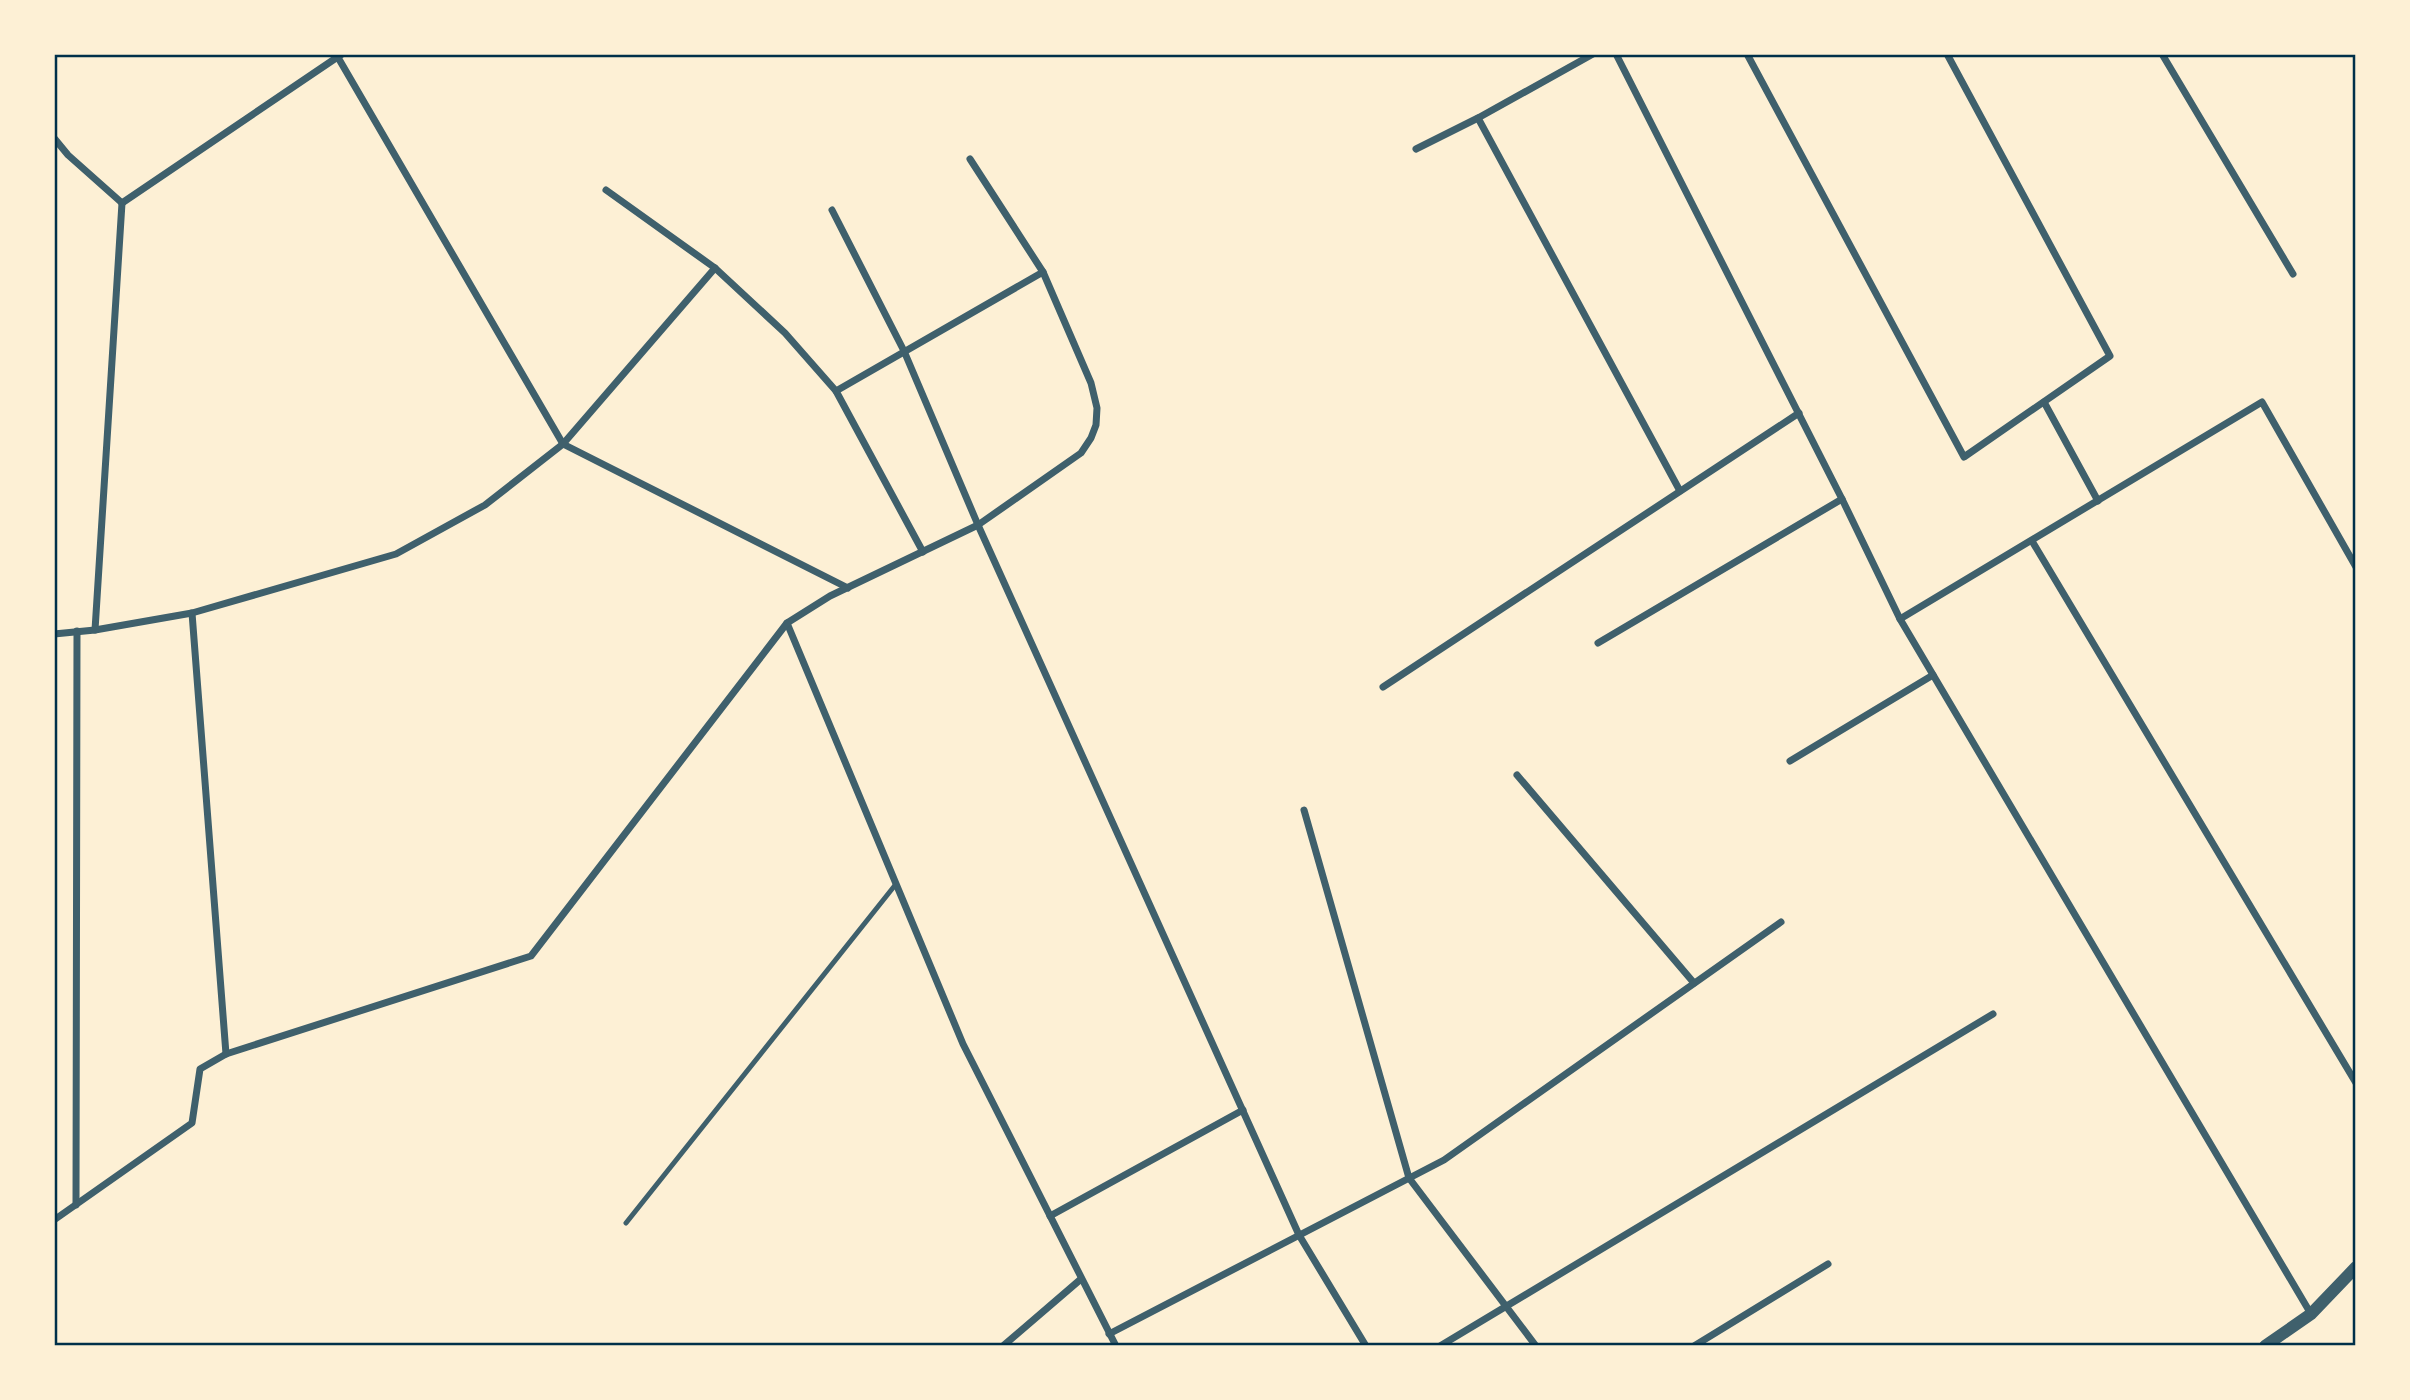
<svg xmlns="http://www.w3.org/2000/svg" width="2410" height="1400" font-family="'Public Sans',sans-serif">
<style>
.lines{fill:none;stroke-linecap:round;stroke-linejoin:round}
.service{stroke:#3f606c;stroke-width:5}
.minor{stroke:#3f606c;stroke-width:7}
.tertiary{stroke:#3f606c;stroke-width:12}
.neatline{fill:none;stroke:#003049;stroke-width:2.5}
</style>
<rect width="100%" height="100%" fill="#fdf0d5"/>
<g class="lines">
<polyline class="service" points="626,1223 896,884"/>
<g class="minor">
<polyline points="336,54 563,444 848,588"/>
<polyline points="1616,54 1842,499 1900,619 2311,1314"/>
<polyline points="1747,54 1964,457 2110,356 1947,54"/>
<polyline points="2162,54 2293,274"/>
<polyline points="1478,118 1680,491"/>
<polyline points="54,138 68,155 122,203"/>
<polyline points="1416,149 1478,118 1593,54"/>
<polyline points="606,190 715,268 785,333 836,391 923,552"/>
<polyline points="122,203 342,54"/>
<polyline points="832,210 904,351 978,525 1299,1235 1366,1346"/>
<polyline points="836,391 1043,272"/>
<polyline points="2044,402 2098,501"/>
<polyline points="2032,541 2356,1083"/>
<polyline points="192,613 226,1054"/>
<polyline points="1900,619 2262,402 2356,567"/>
<polyline points="787,623 963,1044 1116,1346"/>
<polyline points="95,630 122,203"/>
<polyline points="54,634 95,630 192,613 396,554 485,505 563,444 715,268"/>
<polyline points="1598,643 1842,499"/>
<polyline points="1383,687 1799,413"/>
<polyline points="1790,761 1933,675"/>
<polyline points="1517,775 1694,983"/>
<polyline points="1304,810 1409,1178 1536,1346"/>
<polyline points="76,1205 77,631"/>
<polyline points="1050,1216 1243,1110"/>
<polyline points="54,1220 192,1123 200,1069 226,1054 531,956 787,623 830,596 978,525 1081,453 1091,438 1096,425 1097,408 1091,383 1043,272 970,159"/>
<polyline points="1109,1334 1444,1160 1781,922"/>
<polyline points="1003,1346 1081,1279"/>
<polyline points="1440,1346 1993,1014"/>
<polyline points="1694,1346 1828,1264"/>
</g>
<polyline class="tertiary" points="2265,1346 2311,1314 2356,1267"/>
</g>
<rect width="2410" height="1400" fill="none" stroke="#fdf0d5" stroke-width="112"/>
<rect x="56" y="56" width="2298" height="1288" class="neatline"/>
</svg>
